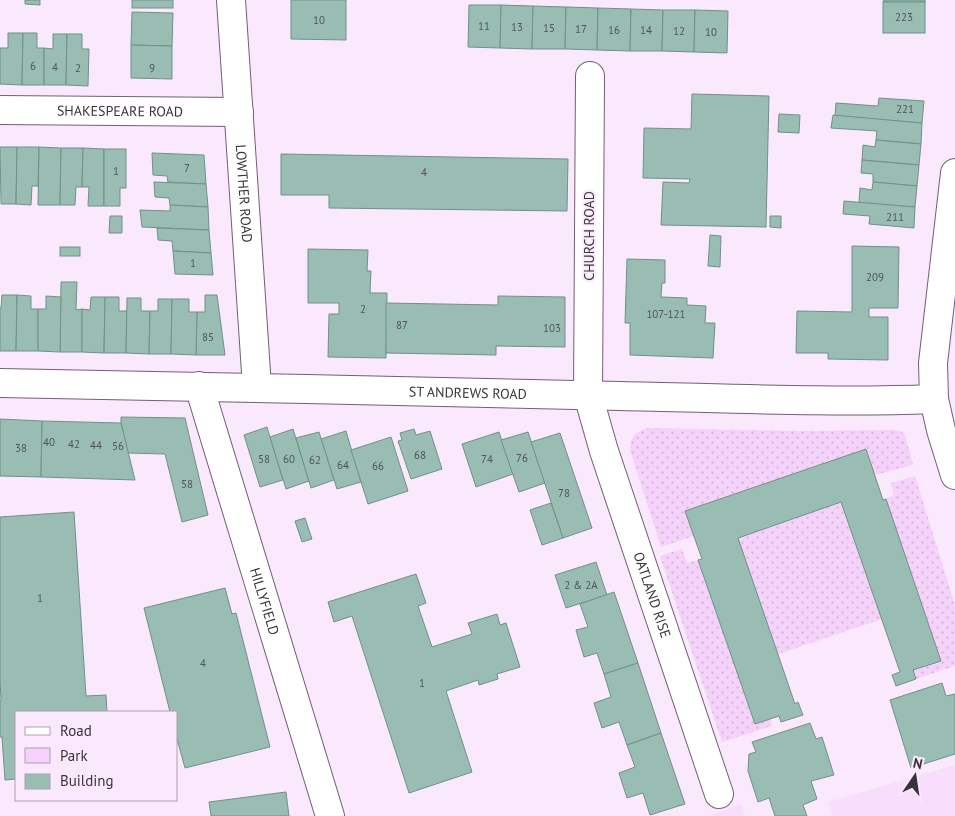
<svg xmlns="http://www.w3.org/2000/svg" width="955" height="816" font-family="'PT Sans',sans-serif">
<style>
.built{fill:#f8defc}
.green{fill:url(#green-dots)}
.building{fill:#99bcb3;stroke:#709188}
.lines{fill:none;stroke-linecap:round;stroke-linejoin:round}
.minor-casing{stroke:#725f74;stroke-width:30}
.minor{stroke:#fff;stroke-width:28}
.labels{text-anchor:middle;stroke-width:4;stroke-linejoin:round;paint-order:stroke}
.number-label{font-size:11px;fill:#525459}
.street-label{font-size:14px;fill:#3a323b;stroke:#fae9fd}
</style>
<defs>
<pattern id="green-dots" width="8" height="8" patternUnits="userSpaceOnUse" patternTransform="scale(1.25)"><rect width="8" height="8" fill="#f4d2f9"/><path d="M2 2h.1M6 6h.1" fill="none" stroke="#d2b5d6" stroke-width="1.8" stroke-linecap="round"/></pattern>
</defs>
<rect width="100%" height="100%" fill="#fae9fd"/>
<g class="built">
<polygon points="955,765 955,816 832,816 828,802"/>
<polygon points="741,804 745,816 708,816"/>
</g>
<g class="green">
<path d="M647,428L799,431L893,430L901,431L905,435L913,465L875,475L661,547L630,450C631,436 635,433 647,428Z"/>
<polygon points="915,476 955,605 955,666 916,679 913,670 941,660 886,499 894,495 891,483"/>
<polygon points="841,502 882,619 778,654 738,538"/>
<polygon points="682,549 687,563 698,560 755,724 770,719 772,726 722,742 660,556"/>
</g>
<g class="building">
<polygon points="25,0 40,0 40,5 25,4"/>
<rect x="132" y="0" width="41" height="8"/>
<polygon points="291,0 346,0 346,40 291,39"/>
<polygon points="884,0 925,0 925,2 883,2"/>
<rect x="883" y="2" width="42" height="31"/>
<polygon points="469,5 501,5 500,48 468,47"/>
<polygon points="501,5 533,6 532,49 500,48"/>
<polygon points="533,6 566,7 565,49 532,49"/>
<polygon points="566,7 598,8 597,50 565,49"/>
<polygon points="598,8 631,9 630,51 597,50"/>
<polygon points="631,9 663,10 662,51 630,51"/>
<polygon points="663,10 695,10 694,52 662,51"/>
<polygon points="695,10 728,11 727,53 694,52"/>
<polygon points="132,12 173,13 172,46 131,45"/>
<polygon points="8,33 23,33 22,85 0,84 0,48 8,48"/>
<polygon points="23,33 37,33 37,48 44,48 44,85 22,85"/>
<polygon points="53,34 67,34 66,85 44,85 44,48 53,49"/>
<polygon points="67,34 82,34 82,49 89,49 88,86 66,85"/>
<polygon points="131,45 172,46 172,79 131,78"/>
<polygon points="692,94 769,96 766,227 661,225 663,182 689,183 690,179 643,178 644,128 691,129"/>
<polygon points="879,98 924,101 922,123 835,116 836,103 878,106"/>
<polygon points="779,114 800,115 799,133 778,132"/>
<polygon points="833,115 922,123 921,144 876,140 877,131 831,128"/>
<polygon points="876,140 921,144 919,165 862,160 863,145 875,147"/>
<polygon points="0,147 17,147 16,204 1,204"/>
<polygon points="17,147 39,147 38,186 32,186 31,205 16,204"/>
<polygon points="39,147 61,148 60,205 38,205"/>
<polygon points="61,148 83,148 82,187 76,187 75,205 60,205"/>
<polygon points="83,148 104,149 104,206 88,206 89,187 82,187"/>
<polygon points="104,149 126,149 126,188 120,188 120,206 104,206"/>
<polygon points="152,153 204,155 206,184 168,182 167,176 153,175"/>
<polygon points="281,154 568,159 567,211 329,208 329,195 281,195"/>
<polygon points="862,160 919,165 917,186 873,182 873,174 861,173"/>
<polygon points="154,182 206,184 208,207 170,205 169,198 155,197"/>
<polygon points="873,182 917,186 915,207 859,203 860,188 872,190"/>
<polygon points="844,201 915,207 914,228 869,224 870,216 843,214"/>
<polygon points="170,205 208,207 209,230 142,227 140,210 170,211"/>
<polygon points="110,216 122,216 122,233 109,233"/>
<polygon points="770,216 781,216 781,228 770,227"/>
<polygon points="157,228 209,230 211,253 173,251 172,241 158,240"/>
<polygon points="710,235 721,236 720,267 708,266"/>
<polygon points="852,246 899,247 898,308 869,308 869,317 888,317 888,360 828,359 828,353 796,353 797,311 852,312"/>
<rect x="60" y="247" width="20" height="9"/>
<polygon points="308,249 368,250 367,271 371,271 370,293 387,293 386,358 328,357 329,314 339,314 339,303 308,303"/>
<polygon points="173,251 211,253 213,275 175,274"/>
<polygon points="627,259 665,260 665,283 662,283 661,297 687,298 687,305 706,306 705,323 715,323 713,358 630,355 630,323 625,323"/>
<polygon points="61,282 77,282 76,310 82,309 82,352 60,352"/>
<polygon points="2,295 17,295 16,351 0,351 0,308 1,308"/>
<polygon points="17,295 31,296 31,309 38,309 38,351 16,351"/>
<polygon points="205,295 217,295 225,355 196,355 197,312 205,312"/>
<polygon points="46,296 61,297 60,352 38,351 38,309 46,309"/>
<polygon points="498,296 565,297 565,347 496,346 496,355 386,353 386,303 498,305"/>
<polygon points="91,297 105,297 104,353 82,352 82,309 90,310"/>
<polygon points="105,297 119,297 119,311 127,311 126,353 104,353"/>
<polygon points="127,298 141,298 141,311 150,311 149,354 126,353"/>
<polygon points="158,299 172,299 171,354 149,354 150,311 158,311"/>
<polygon points="172,299 189,299 189,312 197,312 196,355 171,354"/>
<polygon points="121,417 185,418 208,515 182,522 165,454 128,453 121,423"/>
<polygon points="0,419 42,421 41,477 0,476"/>
<polygon points="42,421 121,423 135,480 41,477"/>
<polygon points="267,427 283,480 260,487 244,435"/>
<polygon points="293,429 309,481 286,489 270,437"/>
<polygon points="414,429 416,435 430,431 442,469 411,479 398,441 402,440 400,433"/>
<polygon points="346,431 361,482 337,489 321,439"/>
<polygon points="319,432 334,480 311,488 296,438"/>
<polygon points="499,432 513,474 476,487 462,444"/>
<polygon points="528,432 545,483 519,492 501,440"/>
<polygon points="560,433 592,528 563,538 531,442"/>
<polygon points="391,437 408,491 368,504 351,450"/>
<polygon points="866,449 883,500 886,499 941,661 913,670 916,679 896,686 892,675 900,672 841,502 738,538 795,704 798,702 803,715 781,722 779,716 755,724 698,560 702,559 685,511"/>
<polygon points="551,503 563,538 542,545 530,510"/>
<polygon points="74,512 86,696 106,695 107,712 16,712 16,779 5,780 2,737 0,737 0,701 1,701 0,679 0,517"/>
<polygon points="305,518 312,539 302,542 295,521"/>
<polygon points="596,562 607,595 566,608 555,575"/>
<polygon points="416,574 426,603 418,606 432,647 472,634 468,623 497,614 500,625 506,623 520,667 497,674 498,679 479,685 478,680 446,691 472,772 409,793 352,616 334,622 328,602"/>
<polygon points="225,588 232,614 236,613 270,747 185,768 176,735 176,712 170,712 144,608"/>
<polygon points="614,592 638,663 604,674 597,653 584,657 576,630 588,627 580,604"/>
<polygon points="638,663 661,733 627,745 619,722 602,728 594,703 611,697 604,674"/>
<polygon points="942,683 946,696 955,694 955,754 911,768 890,700"/>
<polygon points="810,723 816,739 822,737 834,775 811,781 817,799 803,805 807,816 775,816 769,798 758,802 748,771 749,754 756,752 752,742"/>
<polygon points="661,733 685,804 650,815 643,793 627,798 619,773 635,767 627,745"/>
<polygon points="286,792 289,816 211,816 209,802"/>
</g>
<g class="lines">
<defs>
<g id="minor">
<path id="s1" d="M231,0L257,387"/>
<path id="s2" d="M590,76L588,395L604,451L719,794"/>
<path id="s3" d="M0,110L239,112"/>
<polyline points="955,173 933,363 934,399 941,430 955,475"/>
<path id="s4" d="M0,383C207,386 413,392 620,396C724,398 830,403 934,399"/>
<path id="s5" d="M199,386L330,816"/>
</g>
</defs>
<use href="#minor" class="minor-casing"/>
<use href="#minor" class="minor"/>
</g>
<g class="labels">
<g class="number-label">
<text x="904" y="21">223</text>
<text x="319" y="24">10</text>
<text x="484" y="30">11</text>
<text x="517" y="31">13</text>
<text x="549" y="32">15</text>
<text x="581" y="33">17</text>
<text x="614" y="34">16</text>
<text x="646" y="34">14</text>
<text x="679" y="35">12</text>
<text x="711" y="36">10</text>
<text x="33" y="70">6</text>
<text x="55" y="71">4</text>
<text x="78" y="72">2</text>
<text x="152" y="72">9</text>
<text x="905" y="113">221</text>
<text x="187" y="172">7</text>
<text x="116" y="175">1</text>
<text x="424" y="176">4</text>
<text x="895" y="221">211</text>
<text x="193" y="267">1</text>
<text x="875" y="281">209</text>
<text x="363" y="313">2</text>
<text x="666" y="318">107-121</text>
<text x="402" y="329">87</text>
<text x="552" y="332">103</text>
<text x="208" y="341">85</text>
<text x="49" y="446">40</text>
<text x="74" y="448">42</text>
<text x="96" y="449">44</text>
<text x="118" y="450">56</text>
<text x="21" y="452">38</text>
<text x="420" y="459">68</text>
<text x="522" y="462">76</text>
<text x="264" y="463">58</text>
<text x="289" y="463">60</text>
<text x="487" y="463">74</text>
<text x="315" y="464">62</text>
<text x="343" y="469">64</text>
<text x="378" y="470">66</text>
<text x="187" y="488">58</text>
<text x="564" y="497">78</text>
<text x="581" y="589">2 &amp; 2A</text>
<text x="40" y="602">1</text>
<text x="203" y="667">4</text>
<text x="422" y="687">1</text>
</g>
<g class="street-label">
<text dy="5" stroke="none"><textPath href="#s3" startOffset="120">SHAKESPEARE ROAD</textPath></text>
<text dy="5" stroke="none"><textPath href="#s1" startOffset="194">LOWTHER ROAD</textPath></text>
<text transform="translate(589 236) rotate(-90)" y="5">CHURCH ROAD</text>
<text dy="5" stroke="none"><textPath href="#s4" startOffset="468">ST ANDREWS ROAD</textPath></text>
<text dy="5" stroke="none"><textPath href="#s2" startOffset="529">OATLAND RISE</textPath></text>
<text dy="5" stroke="none"><textPath href="#s5" startOffset="225">HILLYFIELD</textPath></text>
</g>
</g>
<rect x="15" y="711" width="162" height="90" fill="#fae9fd" stroke="#ada0af"/>
<rect x="25" y="727" width="25" height="8" fill="#ffffff" stroke="#ada0af"/>
<text x="60" y="736" font-size="15" fill="#3a323b">Road</text>
<rect x="25" y="748" width="25" height="15" fill="#f4d2f9" stroke="#ada0af"/>
<text x="60" y="761" font-size="15" fill="#3a323b">Park</text>
<rect x="25" y="774" width="25" height="15" fill="#99bcb3" stroke="#ada0af"/>
<text x="60" y="786" font-size="15" fill="#3a323b">Building</text>
<g transform="translate(915 776) rotate(13)" stroke="#fae9fd" stroke-width="4" paint-order="stroke">
<path d="M0-4L9 19L0 12L-9 19Z" fill="#3a323b"/>
<text y="-8" font-size="14" font-weight="bold" text-anchor="middle" fill="#3a323b">N</text>
</g>
</svg>
